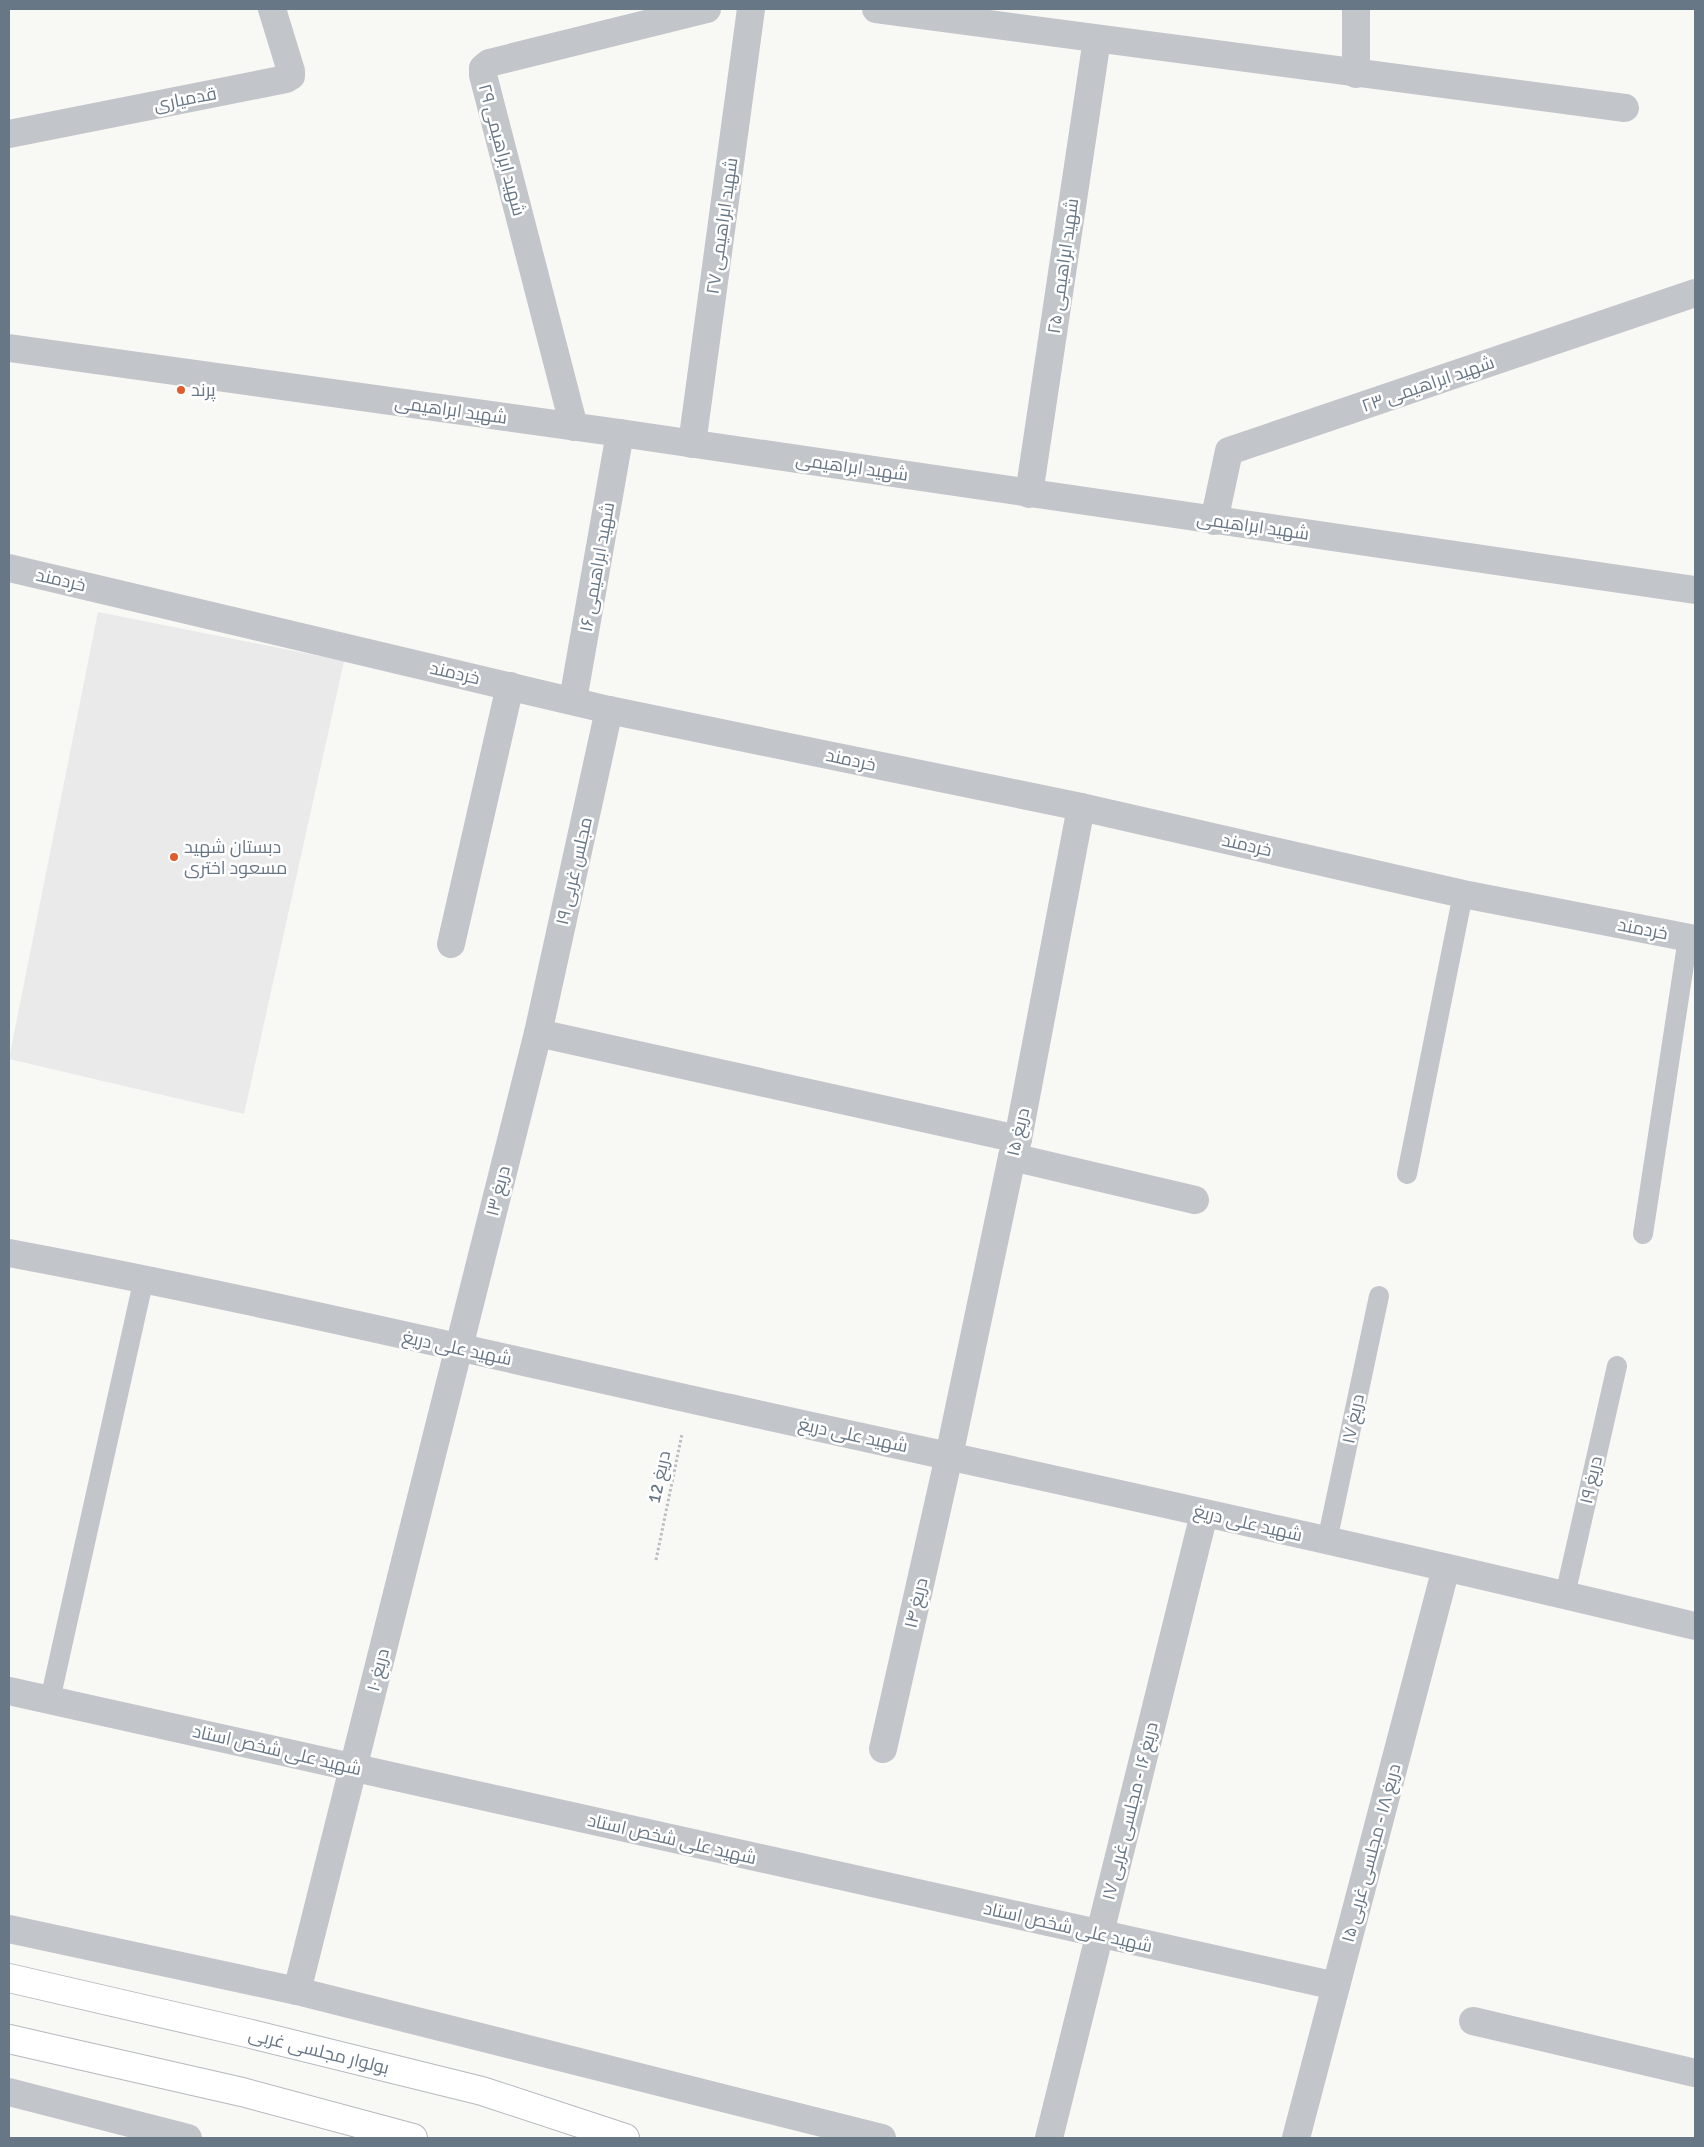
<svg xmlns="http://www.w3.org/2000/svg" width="1704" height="2147" font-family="Signika,Cairo,sans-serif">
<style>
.built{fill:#e9eae9}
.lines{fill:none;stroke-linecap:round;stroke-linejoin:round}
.secondary-casing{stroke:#b4b9be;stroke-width:30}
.path{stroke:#bcbec1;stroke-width:3;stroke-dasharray:2.5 2.5;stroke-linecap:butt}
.service{stroke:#c2c5c9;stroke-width:20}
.minor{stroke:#c2c5c9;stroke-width:28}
.tertiary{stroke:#c2c5c9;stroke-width:28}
.secondary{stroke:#fff;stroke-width:28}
.poi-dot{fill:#e05c2e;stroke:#fff;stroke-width:2}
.labels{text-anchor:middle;stroke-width:5;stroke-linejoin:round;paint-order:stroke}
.street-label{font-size:18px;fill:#687786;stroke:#fff}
.poi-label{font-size:18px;fill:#687786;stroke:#fff;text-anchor:start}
</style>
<rect width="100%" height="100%" fill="#f8f8f5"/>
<polygon class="built" points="98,612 344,661 244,1114 9,1059"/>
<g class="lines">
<defs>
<g id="secondary">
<polyline points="9,1978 247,2033 482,2091 625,2138"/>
<polyline points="9,2039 242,2092 413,2138"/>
</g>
</defs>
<use href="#secondary" class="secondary-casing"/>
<polyline class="path" points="656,1560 682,1434"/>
<g class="service">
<polyline points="1407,1174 1463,894"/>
<polyline points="1643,1234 1688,938"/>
<polyline points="1327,1541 1379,1296"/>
<polyline points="1565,1595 1617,1366"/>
<polyline points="50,1700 144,1278"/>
</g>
<g class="minor">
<polyline points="876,9 1625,108"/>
<polyline points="1356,9 1356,74"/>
<polyline points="9,134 286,79 291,76 291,71 272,9"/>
<polyline points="574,427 483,75 483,68 489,63 707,9"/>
<polyline points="692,444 751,9"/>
<polyline points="1029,494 1097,39"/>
<polyline points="1214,521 1229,451 1695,293"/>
<polyline points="9,568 609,710 1081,807 1463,894 1695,939"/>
<polyline points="573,700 620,433"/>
<polyline points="451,944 510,686"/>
<polyline points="538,1033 1018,1139"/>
<polyline points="1012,1157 1195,1200"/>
<path d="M9,1253C250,1298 490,1355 730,1408C1052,1479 1375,1549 1695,1626"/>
<polyline points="9,1691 1336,1986"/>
<polyline points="883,1749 949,1456 1012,1157 1018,1139 1081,807"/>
<polyline points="9,1929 297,1991 882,2138"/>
<polyline points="297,1991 538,1033 609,710"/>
<polyline points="1473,2021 1695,2073"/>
<polyline points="9,2092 188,2138"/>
<polyline points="1049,2138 1204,1514"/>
<polyline points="1296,2138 1446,1568"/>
</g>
<polyline class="tertiary" points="9,348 620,433 1695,590"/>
<use href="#secondary" class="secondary"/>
</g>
<g class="poi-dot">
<circle cx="181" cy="390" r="5"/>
<circle cx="174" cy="857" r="5"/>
</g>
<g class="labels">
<g class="street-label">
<text transform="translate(185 99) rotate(-11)" y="6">قدمیاری</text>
<text transform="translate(502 150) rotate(75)" y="6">شهید ابراهیمی ۲۹</text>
<text transform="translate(722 226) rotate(-82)" y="6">شهید ابراهیمی ۲۷</text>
<text transform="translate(1063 266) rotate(-82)" y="6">شهید ابراهیمی ۲۵</text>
<text transform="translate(1428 384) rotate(-19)" y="6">شهید ابراهیمی ۲۳</text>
<text transform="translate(451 410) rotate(8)" y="6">شهید ابراهیمی</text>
<text transform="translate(852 467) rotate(8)" y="6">شهید ابراهیمی</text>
<text transform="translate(1253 526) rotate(8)" y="6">شهید ابراهیمی</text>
<text transform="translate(597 567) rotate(-80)" y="6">شهید ابراهیمی ۱۶</text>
<text transform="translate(61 580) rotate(13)" y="6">خردمند</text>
<text transform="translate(455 673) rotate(13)" y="6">خردمند</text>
<text transform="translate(851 760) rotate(12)" y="6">خردمند</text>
<text transform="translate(1247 845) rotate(13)" y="6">خردمند</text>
<text transform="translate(574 871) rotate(-77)" y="6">مجلس غربی ۱۹</text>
<text transform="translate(1643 929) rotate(11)" y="6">خردمند</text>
<text transform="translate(1018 1132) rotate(-77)" y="6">دریغ ۱۵</text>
<text transform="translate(498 1191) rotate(-76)" y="6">دریغ ۱۳</text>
<text transform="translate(457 1348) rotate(12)" y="6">شهید علی دریغ</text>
<text transform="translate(1353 1419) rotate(-78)" y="6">دریغ ۱۷</text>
<text transform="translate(853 1435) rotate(12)" y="6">شهید علی دریغ</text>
<text transform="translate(659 1477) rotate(-78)" y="6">دریغ 12</text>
<text transform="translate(1591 1480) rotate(-77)" y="6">دریغ ۱۹</text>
<text transform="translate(1248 1523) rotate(13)" y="6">شهید علی دریغ</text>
<text transform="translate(916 1603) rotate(-77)" y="6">دریغ ۱۴</text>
<text transform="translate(378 1670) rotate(-76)" y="6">دریغ ۱۰</text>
<text transform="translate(277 1750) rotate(13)" y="6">شهید علی شخص استاد</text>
<text transform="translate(1130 1811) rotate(-76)" y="6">دریغ ۱۶ - مجلسی غربی ۱۷</text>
<text transform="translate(672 1839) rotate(13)" y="6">شهید علی شخص استاد</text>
<text transform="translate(1371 1853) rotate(-75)" y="6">دریغ ۱۸ - مجلسی غربی ۱۵</text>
<text transform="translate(1068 1927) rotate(13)" y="6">شهید علی شخص استاد</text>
<text transform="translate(319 2051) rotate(14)" y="6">بولوار مجلسی غربی</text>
</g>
<g class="poi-label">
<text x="191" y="396">پرند</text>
<text x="184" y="853">دبستان شهید<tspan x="184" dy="21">مسعود اختری</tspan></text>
</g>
</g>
<rect width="1704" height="2147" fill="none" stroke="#687786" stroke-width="20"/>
</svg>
